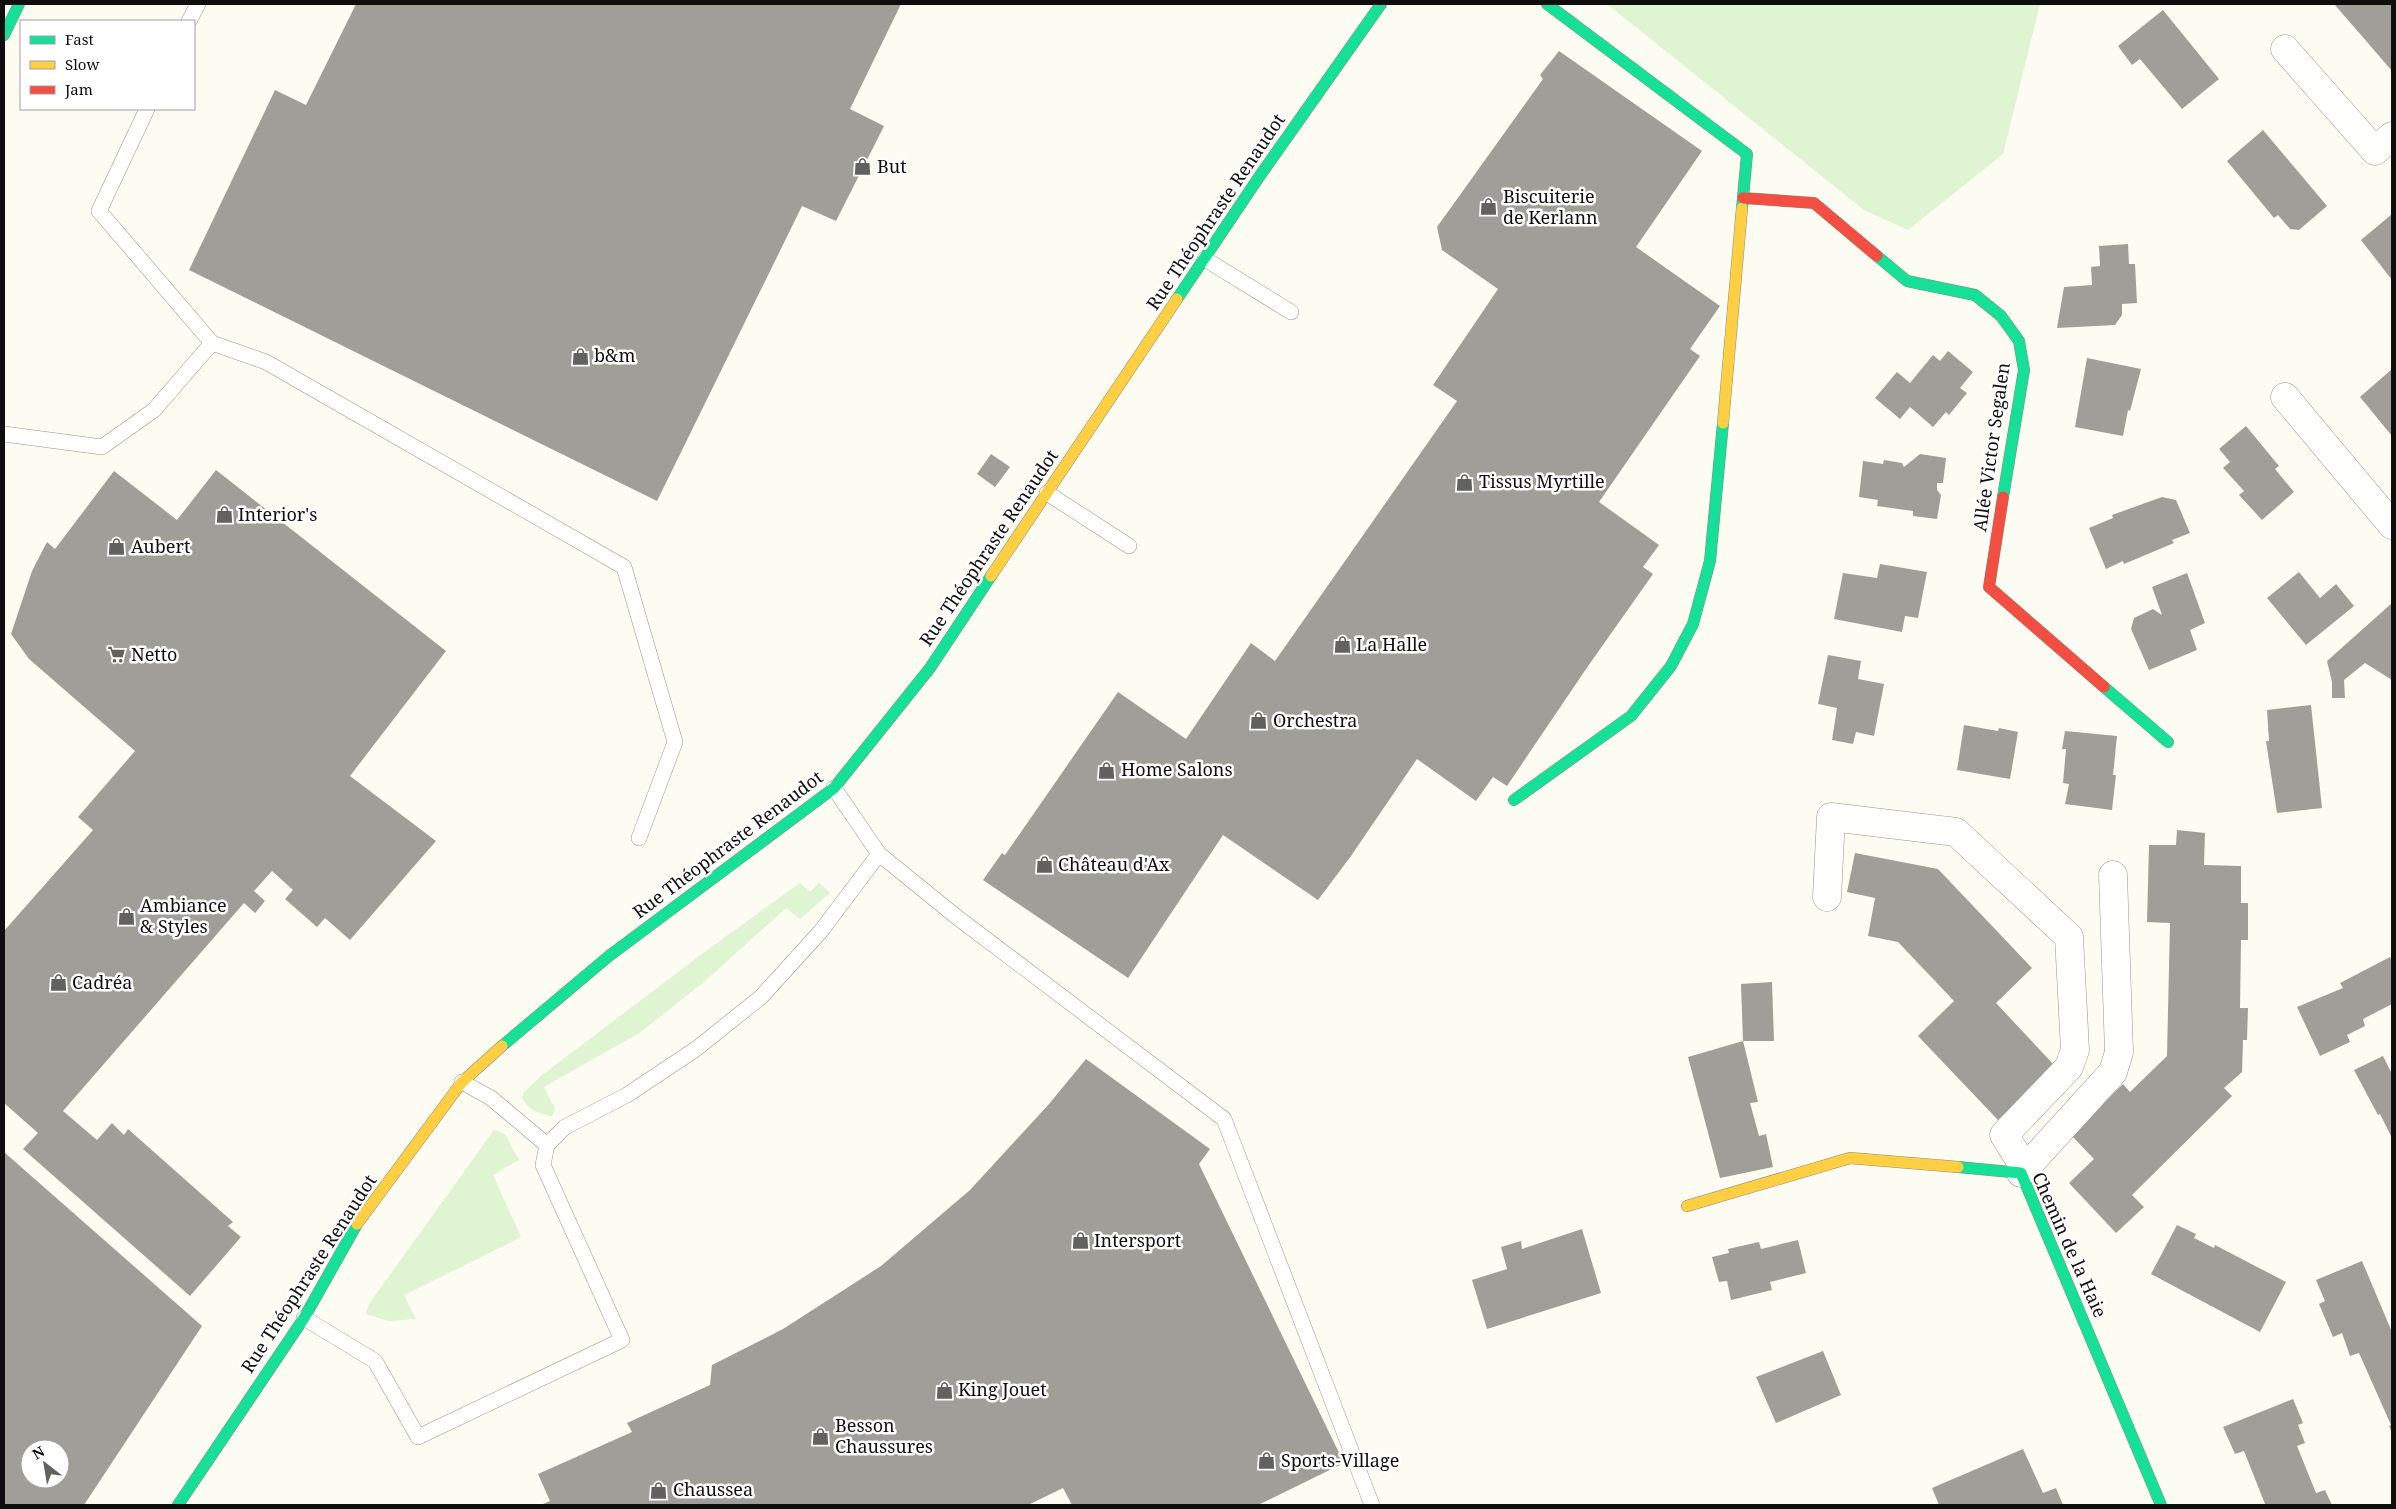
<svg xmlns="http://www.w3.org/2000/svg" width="2396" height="1509" font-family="'Noto Serif',serif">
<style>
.green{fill:#dff4d0}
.building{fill:#9f9e98;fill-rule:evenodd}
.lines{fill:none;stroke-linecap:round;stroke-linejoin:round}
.lane-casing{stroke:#959591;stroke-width:16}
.street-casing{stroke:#959591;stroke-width:29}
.fast-casing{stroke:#8c8c87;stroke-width:12}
.slow-casing{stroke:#8c8c87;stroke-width:12}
.jam-casing{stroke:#8c8c87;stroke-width:12}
.lane{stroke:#fffffd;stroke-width:15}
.street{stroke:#fffffd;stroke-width:28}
.fast{stroke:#16e098;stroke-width:11}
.slow{stroke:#ffcf43;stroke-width:11}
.jam{stroke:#f24e42;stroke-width:11}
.labels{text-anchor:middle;stroke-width:5;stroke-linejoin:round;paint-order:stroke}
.poi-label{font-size:18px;fill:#0e0e0e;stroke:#fff;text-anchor:start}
.street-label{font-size:18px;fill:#0e0e0e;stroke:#fff}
</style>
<rect width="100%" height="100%" fill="#fcfcf2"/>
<g class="green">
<polygon points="1607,4 2040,4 2003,154 1908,230 1864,210"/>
<path d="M800,883L810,892L819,883L830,893L800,919L786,908L705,981L641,1032L544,1087L555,1109L552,1116C539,1114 529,1110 522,1098L524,1092L542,1075L710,948Z"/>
<polygon points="494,1130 505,1134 519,1160 493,1175 521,1237 404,1295 416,1319 389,1321 366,1314 369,1304"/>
</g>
<g class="building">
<polygon points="356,4 901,4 850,109 884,126 875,144 836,221 802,206 657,501 189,270 275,90 306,105"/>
<polygon points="2334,4 2392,4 2392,71 2361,35"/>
<polygon points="2163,10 2219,79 2182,109 2140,59 2132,65 2118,46"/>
<polygon points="1559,51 1702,151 1636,247 1720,306 1690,349 1700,356 1599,502 1659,545 1643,567 1653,574 1586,669 1507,786 1493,777 1476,801 1417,759 1351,856 1318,900 1223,835 1128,978 983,880 1002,853 1005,855 1118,692 1186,739 1251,643 1275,661 1457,401 1433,385 1498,289 1442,250 1437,227 1543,79 1540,75"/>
<polygon points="2263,130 2327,206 2299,230 2290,229 2278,215 2274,218 2227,161"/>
<polygon points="2392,214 2392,280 2361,240"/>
<polygon points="2128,244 2129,264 2135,264 2137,303 2122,304 2122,315 2115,325 2057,328 2064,287 2092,285 2091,267 2100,266 2099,246"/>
<polygon points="1948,351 1973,372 1960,388 1967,393 1949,415 1946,412 1933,427 1910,407 1900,419 1875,398 1897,372 1910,383 1933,355 1940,361"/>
<polygon points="2087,358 2141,369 2130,411 2128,410 2123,436 2075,427"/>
<polygon points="2392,369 2392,436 2360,397"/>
<polygon points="2246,426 2279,466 2275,469 2294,492 2262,520 2239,495 2244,491 2223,468 2230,462 2219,449"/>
<polygon points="991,454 1010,467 995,487 977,474"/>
<polygon points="1920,454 1946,458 1943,483 1937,483 1937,490 1941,495 1937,519 1913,516 1913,511 1877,506 1878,500 1859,497 1863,461 1883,464 1884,460 1902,463 1904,467"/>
<polygon points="216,470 446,651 350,776 436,841 350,940 325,918 317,927 285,899 293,890 272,871 254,891 265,901 255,913 244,903 63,1111 97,1140 112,1123 124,1135 128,1129 233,1222 228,1226 241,1237 190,1296 23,1149 38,1133 4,1103 4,931 93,830 78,817 135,751 29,659 11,634 32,571 47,542 55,549 114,471 177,520"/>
<polygon points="2162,497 2176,500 2190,533 2172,540 2174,543 2124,564 2123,561 2106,569 2089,528 2113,518 2112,515"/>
<polygon points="1880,564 1927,572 1918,618 1905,616 1902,632 1834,619 1843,573 1877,578"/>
<polygon points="2299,572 2320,598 2336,584 2354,606 2306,645 2267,598"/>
<polygon points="2187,573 2205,623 2190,630 2197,650 2149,670 2131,629 2134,618 2153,609 2162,615 2152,587"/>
<polygon points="2392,603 2392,680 2365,663 2344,680 2345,698 2332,698 2332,682 2327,661"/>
<polygon points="1828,655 1861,661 1858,679 1884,684 1874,736 1856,732 1853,744 1832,740 1837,708 1818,704"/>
<polygon points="2311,705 2322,808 2277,813 2266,741 2269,741 2267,710"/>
<polygon points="1964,725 1998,731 1999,728 2018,732 2010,779 1957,770"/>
<polygon points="2065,731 2117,736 2113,775 2116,775 2112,810 2065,804 2069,784 2063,783 2066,749 2062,749"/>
<polygon points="2177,830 2205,833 2204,865 2241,866 2241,903 2248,903 2248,940 2241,940 2240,1008 2248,1008 2247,1040 2243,1040 2242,1072 2224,1088 2232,1096 2132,1195 2144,1207 2116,1233 2069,1183 2094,1159 2071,1135 2123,1084 2130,1092 2167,1056 2170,923 2147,922 2149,845 2176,845"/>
<polygon points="1855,853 1938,869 2032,968 1996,1003 2054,1065 1998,1120 1918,1036 1954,1001 1898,942 1868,936 1875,898 1847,892"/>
<polygon points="2390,957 2392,962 2392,1004 2363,1019 2365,1026 2347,1035 2350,1042 2320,1056 2297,1007 2343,988 2340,983"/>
<polygon points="1772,982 1774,1041 1743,1041 1741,984"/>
<polygon points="1743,1041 1758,1102 1750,1103 1759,1136 1766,1134 1773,1167 1720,1178 1688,1057"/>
<polygon points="2383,1056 2392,1074 2392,1138 2380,1114 2378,1115 2354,1070"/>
<polygon points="1086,1059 1210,1149 1199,1164 1344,1463 1258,1505 1072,1505 1063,1488 1028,1505 541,1505 550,1501 538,1474 632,1432 627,1423 710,1385 712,1365 783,1329 881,1266 970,1190 1049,1104"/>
<path d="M4,1152L202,1326L84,1505H4ZM30,1449H60V1479H30Z"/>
<polygon points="2177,1225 2196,1234 2194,1238 2214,1248 2215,1245 2286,1282 2260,1332 2151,1274"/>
<polygon points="1582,1229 1601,1293 1487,1329 1472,1280 1507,1269 1501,1247 1521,1241 1522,1249"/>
<polygon points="1798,1240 1806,1273 1770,1282 1772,1290 1731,1300 1727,1281 1719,1282 1712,1257 1729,1253 1728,1249 1759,1242 1761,1249"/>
<polygon points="2362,1261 2392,1332 2392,1433 2389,1426 2391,1425 2359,1353 2350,1356 2342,1333 2333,1337 2319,1304 2325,1301 2316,1280"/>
<polygon points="1823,1351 1841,1395 1776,1423 1756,1377"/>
<polygon points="2293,1399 2303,1423 2298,1425 2305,1443 2297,1446 2316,1493 2325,1490 2332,1505 2263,1505 2265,1504 2244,1451 2235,1454 2223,1427"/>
<polygon points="2023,1449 2043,1493 2056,1488 2063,1505 1939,1505 1932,1488"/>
</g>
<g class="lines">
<defs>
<g id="lane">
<polyline points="189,21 198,4"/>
<polyline points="147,109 99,211 212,343"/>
<polyline points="1205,259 1291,312"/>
<polyline points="4,434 102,447 154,410 212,343 266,362 624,567 675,742 639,838"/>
<polyline points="1047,493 1129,546"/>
<polyline points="879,854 958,918 1224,1119 1372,1505"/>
<polyline points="462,1082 491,1098 547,1145"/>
<polyline points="304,1318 375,1361 418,1437 622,1340 543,1165 547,1145 565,1127 627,1095 696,1049 761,997 821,931 879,854 834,788"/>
</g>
<g id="street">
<polyline points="2285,49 2375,151 2392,136"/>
<polyline points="2285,397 2392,525"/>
<polyline points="1827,897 1831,817 1956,832 2069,937 2075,1050 2069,1067 2004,1135 2025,1168"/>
<polyline points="2021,1173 2113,1072 2119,1052 2113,875"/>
</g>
<g id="fast">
<polyline points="1547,4 1747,154 1742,208"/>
<polyline points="4,35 19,4"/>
<polyline points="1877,256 1907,281 1975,295 2001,316 2019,341 2024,370 2003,497"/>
<polyline points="1177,299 1259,177 1381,4"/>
<polyline points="2104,687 2168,742"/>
<polyline points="1514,800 1631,716 1671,666 1693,624 1710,561 1723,423"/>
<polyline points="502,1046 609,956 834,788 930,668 991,576"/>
<polyline points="1958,1167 2021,1173 2161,1505"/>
<polyline points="178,1505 304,1318 357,1224"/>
</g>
<g id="slow">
<polyline points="1723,423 1742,208"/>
<polyline points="991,576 1177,299"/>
<polyline points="1687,1206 1850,1158 1958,1167"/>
<polyline points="357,1224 462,1082 502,1046"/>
</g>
<g id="jam">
<polyline points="1743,198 1814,203 1877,256"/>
<polyline points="2003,497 1989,587 2104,687"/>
</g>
</defs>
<use href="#lane" class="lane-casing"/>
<use href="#street" class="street-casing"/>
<use href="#fast" class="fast-casing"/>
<use href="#slow" class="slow-casing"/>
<use href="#jam" class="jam-casing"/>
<use href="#lane" class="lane"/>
<use href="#street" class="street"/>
<use href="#fast" class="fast"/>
<use href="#slow" class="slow"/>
<use href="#jam" class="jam"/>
</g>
<defs>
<symbol id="shop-bare" viewBox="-9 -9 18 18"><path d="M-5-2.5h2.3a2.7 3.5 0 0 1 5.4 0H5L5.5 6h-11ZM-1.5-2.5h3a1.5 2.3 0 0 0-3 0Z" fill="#61615e" stroke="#fff" stroke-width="2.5" paint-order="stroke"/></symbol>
<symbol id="supermarket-bare" viewBox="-9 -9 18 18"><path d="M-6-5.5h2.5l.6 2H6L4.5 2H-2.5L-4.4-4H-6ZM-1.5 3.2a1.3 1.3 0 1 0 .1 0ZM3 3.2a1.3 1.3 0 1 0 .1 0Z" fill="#61615e" stroke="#fff" stroke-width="2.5" paint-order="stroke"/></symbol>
</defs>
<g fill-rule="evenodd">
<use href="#shop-bare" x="850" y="154" width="25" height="25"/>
<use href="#shop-bare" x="1476" y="194" width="25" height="25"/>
<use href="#shop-bare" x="568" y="344" width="25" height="25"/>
<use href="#shop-bare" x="1452" y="470" width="25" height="25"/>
<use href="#shop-bare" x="212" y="502" width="25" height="25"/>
<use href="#shop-bare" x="104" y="534" width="25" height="25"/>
<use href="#shop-bare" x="1330" y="632" width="25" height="25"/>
<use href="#supermarket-bare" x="104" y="642" width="25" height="25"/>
<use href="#shop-bare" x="1246" y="708" width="25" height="25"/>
<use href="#shop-bare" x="1094" y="758" width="25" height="25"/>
<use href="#shop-bare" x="1032" y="852" width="25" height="25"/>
<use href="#shop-bare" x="114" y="904" width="25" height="25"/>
<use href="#shop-bare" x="46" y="970" width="25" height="25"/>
<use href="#shop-bare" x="1068" y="1228" width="25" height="25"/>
<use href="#shop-bare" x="932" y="1378" width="25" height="25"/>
<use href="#shop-bare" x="808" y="1424" width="25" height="25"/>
<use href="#shop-bare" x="1254" y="1448" width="25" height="25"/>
<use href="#shop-bare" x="646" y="1478" width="25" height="25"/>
</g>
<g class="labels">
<g class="poi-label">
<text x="877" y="173">But</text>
<text x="1503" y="203">Biscuiterie<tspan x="1503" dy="21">de Kerlann</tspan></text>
<text x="594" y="362">b&amp;m</text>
<text x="1479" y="488">Tissus Myrtille</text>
<text x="238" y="521">Interior's</text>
<text x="131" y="553">Aubert</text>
<text x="1356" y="651">La Halle</text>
<text x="131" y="661">Netto</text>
<text x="1273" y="727">Orchestra</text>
<text x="1121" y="776">Home Salons</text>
<text x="1058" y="871">Château d'Ax</text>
<text x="140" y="912">Ambiance<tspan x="140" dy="21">&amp; Styles</tspan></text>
<text x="72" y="989">Cadréa</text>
<text x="1094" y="1247">Intersport</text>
<text x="958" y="1396">King Jouet</text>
<text x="835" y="1432">Besson<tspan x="835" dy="21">Chaussures</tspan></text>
<text x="1281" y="1467">Sports-Village</text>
<text x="673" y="1496">Chaussea</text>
</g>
<g class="street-label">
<text transform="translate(1216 212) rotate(-56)" y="6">Rue Théophraste Renaudot</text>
<text transform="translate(1992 447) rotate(-82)" y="6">Allée Victor Segalen</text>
<text transform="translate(989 548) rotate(-56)" y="6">Rue Théophraste Renaudot</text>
<text transform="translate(728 845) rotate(-37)" y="6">Rue Théophraste Renaudot</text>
<text transform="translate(2069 1245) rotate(66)" y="6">Chemin de la Haie</text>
<text transform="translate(309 1274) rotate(-57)" y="6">Rue Théophraste Renaudot</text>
</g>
</g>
<rect width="2396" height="1509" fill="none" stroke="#0e0e0e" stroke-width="10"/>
<rect x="20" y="20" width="175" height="90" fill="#ffffff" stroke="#9f9f9f"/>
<rect x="30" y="36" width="25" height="8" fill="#16e098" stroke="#9f9f9f"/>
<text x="65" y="45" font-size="15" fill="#0e0e0e">Fast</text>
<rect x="30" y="61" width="25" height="8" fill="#ffcf43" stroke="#9f9f9f"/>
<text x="65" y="70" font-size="15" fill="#0e0e0e">Slow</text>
<rect x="30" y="86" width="25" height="8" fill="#f24e42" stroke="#9f9f9f"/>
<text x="65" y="95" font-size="15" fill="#0e0e0e">Jam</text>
<g transform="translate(45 1464) rotate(329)"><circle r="24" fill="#ffffff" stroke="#9f9f9f"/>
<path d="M0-4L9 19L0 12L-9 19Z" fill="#61615e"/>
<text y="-8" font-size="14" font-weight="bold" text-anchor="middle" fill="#0e0e0e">N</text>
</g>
</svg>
